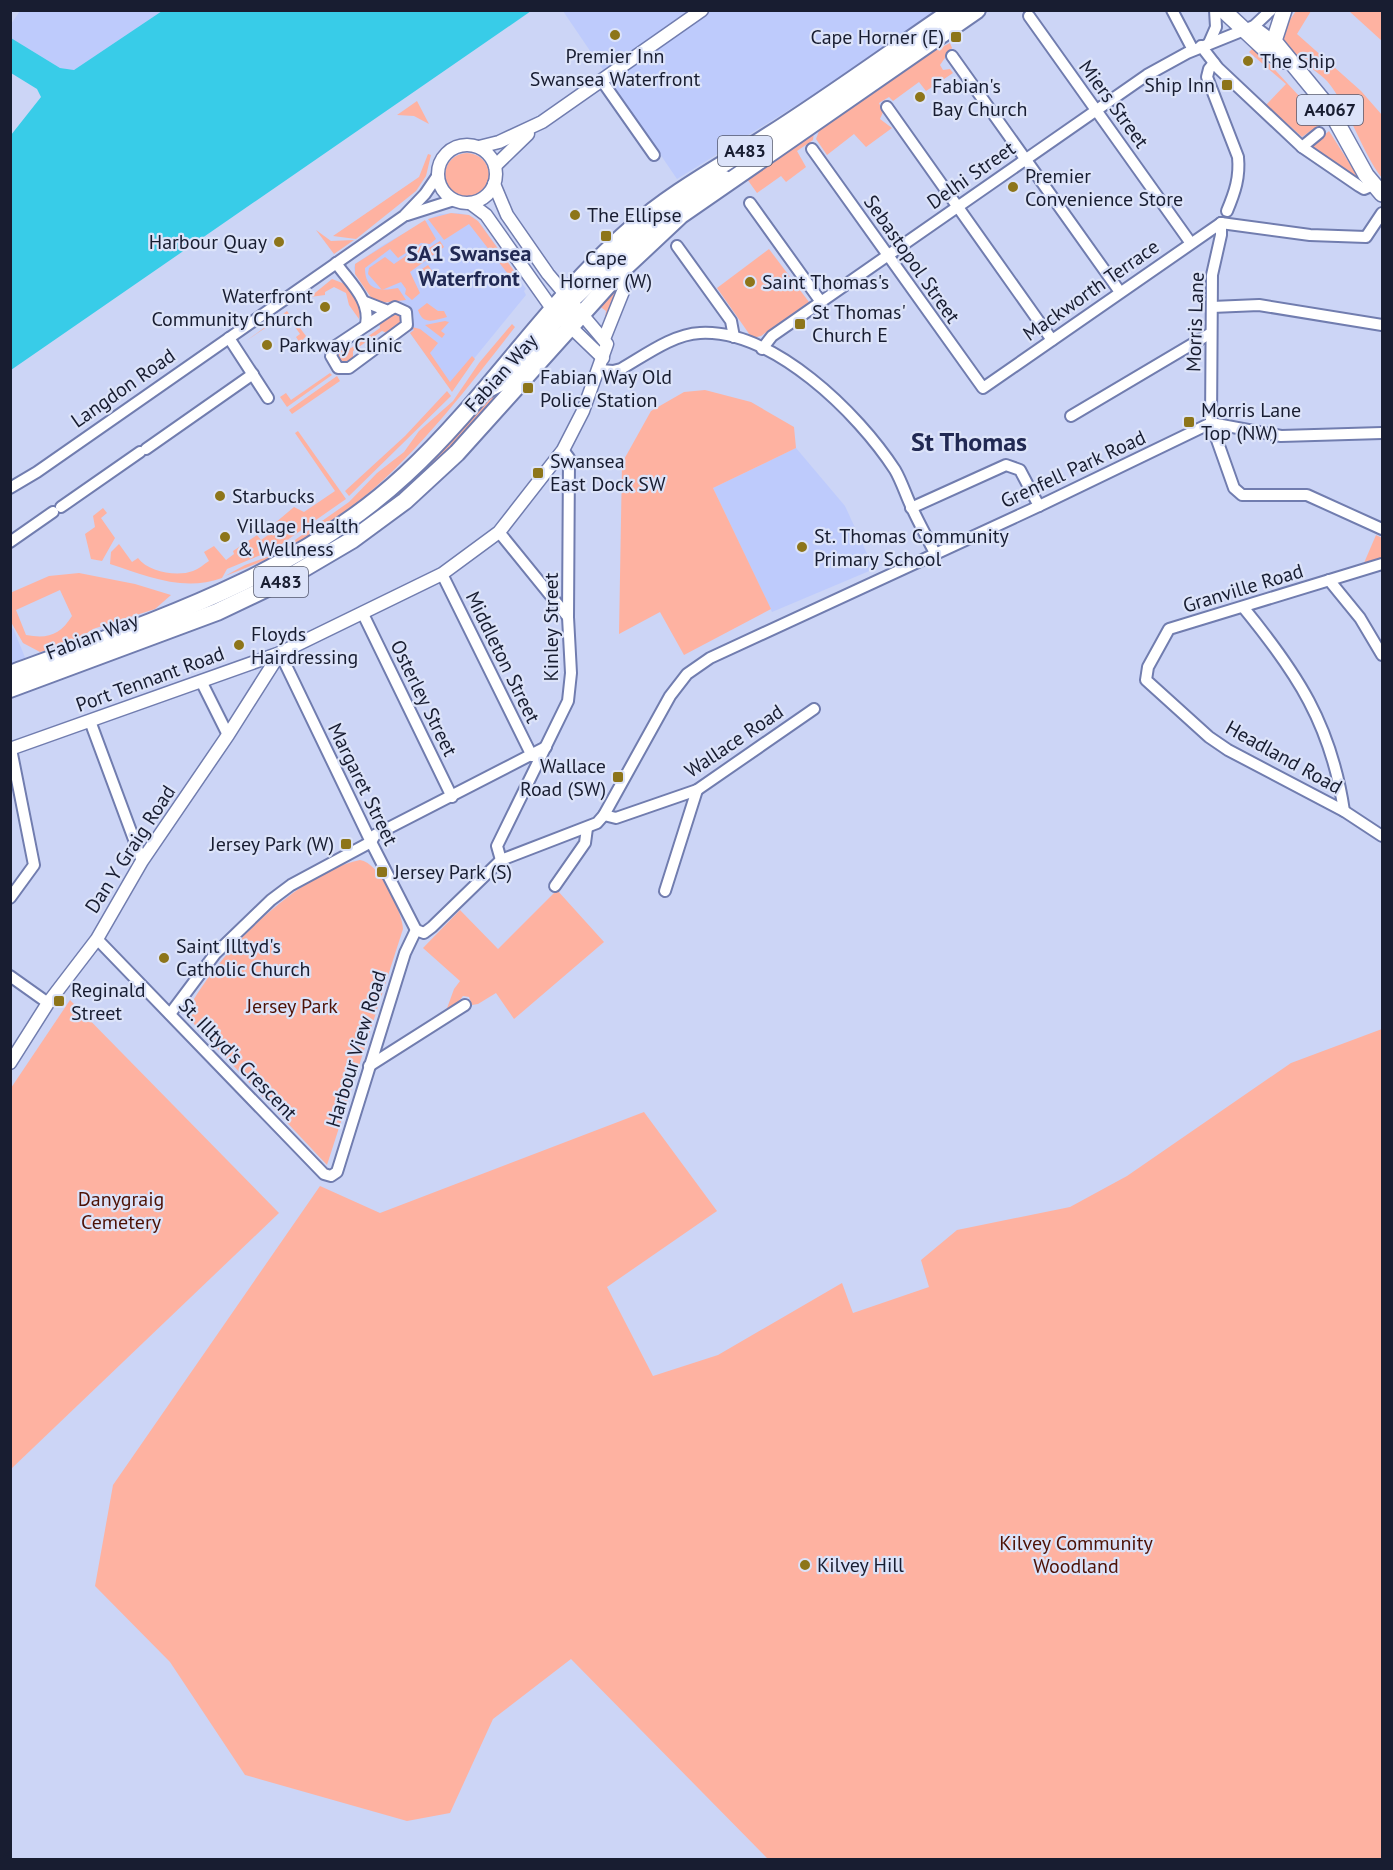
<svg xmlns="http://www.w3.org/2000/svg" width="1393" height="1870" font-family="'PT Sans',sans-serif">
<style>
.built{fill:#becbfc}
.green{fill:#feb2a1;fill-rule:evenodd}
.water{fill:#38cce8}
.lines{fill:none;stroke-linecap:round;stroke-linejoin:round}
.minor-casing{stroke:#717daf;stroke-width:14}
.tertiary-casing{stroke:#717daf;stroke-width:15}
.primary-casing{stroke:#717daf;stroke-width:18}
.trunk-casing{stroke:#717daf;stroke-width:20}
.minor{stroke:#fff;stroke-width:10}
.tertiary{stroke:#fff;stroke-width:12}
.primary{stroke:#fff;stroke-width:15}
.trunk{stroke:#fff;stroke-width:16}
.poi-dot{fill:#8d751a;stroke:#dce3f9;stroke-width:2}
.labels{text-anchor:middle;stroke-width:4.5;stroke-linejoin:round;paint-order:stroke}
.shield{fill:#dce3f9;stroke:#53586d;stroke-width:1.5}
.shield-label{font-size:18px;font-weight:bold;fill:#181d31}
.poi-label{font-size:20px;fill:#181d31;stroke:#dce3f9;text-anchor:start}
.street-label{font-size:20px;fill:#181d31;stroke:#dce3f9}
.park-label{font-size:20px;fill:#4d1105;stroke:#dce3f9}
.quarter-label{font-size:22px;font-weight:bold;fill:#212953;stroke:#dce3f9}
.district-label{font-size:26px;font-weight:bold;fill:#212953;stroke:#dce3f9}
</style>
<rect width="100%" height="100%" fill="#ccd5f6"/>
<g class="built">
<polygon points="20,11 162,11 74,70 60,68 11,38 11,24"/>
<polygon points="563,11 949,11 677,179"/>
<polygon points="459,213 473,217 482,226 526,289 524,291 526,295 450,388 410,333 414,317 411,307 394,300 384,303 355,274 354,268 355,264 385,244 431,218 440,214"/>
<polygon points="796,448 845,506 874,569 772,612 713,488"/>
<polygon points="13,628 26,660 11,665 11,630"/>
</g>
<g class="green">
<path d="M1296,11H1311L1297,34L1361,91L1382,115V178C1361,151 1349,107 1327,81C1312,65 1281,54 1283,30Z"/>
<polygon points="1349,11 1382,11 1382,41"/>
<polygon points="950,43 952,48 940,65 943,70 950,69 953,73 926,91 919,82 893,101 889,97 879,103 883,112 880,119 892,128 866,147 854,134 827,155 816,139 820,128 930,53"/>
<polygon points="1254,47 1323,122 1302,137 1266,105 1286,84 1249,52"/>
<polygon points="417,101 429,124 414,116 397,115"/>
<polygon points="1329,131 1362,183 1312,148 1313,144"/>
<polygon points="814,132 813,140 797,151 806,167 786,182 781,176 757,193 747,179"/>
<circle cx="467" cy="175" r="22"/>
<polygon points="428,154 431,155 426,176 416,191 356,239 333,236 419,177"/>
<polygon points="451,213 469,215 478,221 520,279 515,283 469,224 444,240 428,219"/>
<path d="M425,220L436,239L430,244L421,243L398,258L390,249L365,268C365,292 382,291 398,288L406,300L381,303L372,299L355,274V264Z"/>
<polygon points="316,230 331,241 354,240 334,254"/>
<polygon points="440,241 444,247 410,272 420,293 412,300 405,294 406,289 401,282 382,290 368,274 369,268 385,257 394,264 422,245 426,250"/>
<polygon points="769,249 809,302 761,336 752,338 717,288"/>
<polygon points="428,265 439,281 431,287 419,271"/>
<polygon points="332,279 345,284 361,307 359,319 349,305 346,293 334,287 325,292 325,295 310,297"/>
<polygon points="615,285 619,286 604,324 606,311 598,305"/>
<path d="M427,303L438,311H444L447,317C435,320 423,326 418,310Z"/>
<polygon points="287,311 306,336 300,343 296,337 300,334 286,314 246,341"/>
<polygon points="394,311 401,314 403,322 390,334 382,331 369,340 367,337 380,328 379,320"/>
<polygon points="445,321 449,322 441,331 445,334 442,338 425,325"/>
<path d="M512,324L515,327C454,405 391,489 304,540C279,555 252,566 225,576L245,565L275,554L349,502L377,473L404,452L419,431L453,401L479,363Z"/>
<polygon points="412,327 420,329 438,343 430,353 450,382 472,356 475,359 452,392 410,333 414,330"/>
<polygon points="364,339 366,342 353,351 353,360 347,364 340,363 336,357 337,351 344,346 351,348"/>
<polygon points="541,344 472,431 378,517 291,572 11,681 321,548"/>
<polygon points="330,373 332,375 287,407 280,397 286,393 291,400"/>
<polygon points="337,376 340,381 292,414 289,410"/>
<polygon points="705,390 751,402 794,427 796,448 713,488 771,609 684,655 660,612 619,634 622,463 651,411 684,392"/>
<polygon points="447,391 451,396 349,496 345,491 405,436"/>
<path d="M298,431L346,499L273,550L227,569L222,578C183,592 147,576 110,564L111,552L119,544L132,562L138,558C148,572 177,577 193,571C199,569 204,564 209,561L204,552L214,546L226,560L234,554L233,551L257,535L261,540L278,528L275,523L294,507L304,512L335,491L295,433Z"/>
<polygon points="103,508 107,513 101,518 115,538 102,561 91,559 85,534 95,527 93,516"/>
<polygon points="1376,535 1382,538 1382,558 1364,563"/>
<path d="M79,573L135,584L171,595L155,609L93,629L69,645L40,652L23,643L11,622L10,593L49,576ZM60,590L72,616C60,635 48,639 26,635L16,610Z"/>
<path d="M360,860C380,863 402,911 403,929L327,1165L194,1024L189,1008C217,954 299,872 360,860Z"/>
<polygon points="557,890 604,942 514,1019 496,993 478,1004 472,1005 469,997 463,996 456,1005 446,1011 454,989 460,981 423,948 460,910 498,949"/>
<polygon points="70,1000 279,1213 11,1469 11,1088"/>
<polygon points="1382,1029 1382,1859 768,1859 571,1659 493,1719 450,1813 407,1821 245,1775 170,1662 95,1586 113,1485 320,1186 380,1213 644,1112 717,1211 607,1287 653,1376 718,1355 842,1283 853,1313 929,1287 921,1260 957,1230 1070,1207 1127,1176 1291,1063"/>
</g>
<polygon class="water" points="162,11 531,11 11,370 11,135 41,97 37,89 11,73 11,38 60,68 74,70"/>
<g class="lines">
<defs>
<g id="minor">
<polyline points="1172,10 1193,50"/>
<polyline points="1029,16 1190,242"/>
<polyline points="1254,26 1274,41"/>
<polyline points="1209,43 1216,27 1215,10"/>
<polyline points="1201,46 1218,68 1302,147 1319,133"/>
<polyline points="952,56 1120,292"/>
<path d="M1214,63L1209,69L1207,77L1238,157C1240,177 1235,192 1227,211"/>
<polyline points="602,81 654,155"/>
<polyline points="887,107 1052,340"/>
<polyline points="1302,147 1359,186 1364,189 1373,185"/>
<polyline points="812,149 983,388 1221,223"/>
<polyline points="750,203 821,302"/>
<polyline points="407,215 454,200"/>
<polyline points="1221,223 1221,235 1212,275 1211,423 1234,488 1242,495 1307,495 1382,529"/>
<polyline points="1221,223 1310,235 1366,237 1382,213"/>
<polyline points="677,246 731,321 734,337"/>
<path d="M336,263C350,283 371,300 366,325"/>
<polyline points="365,302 388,311 395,307 406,312 407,325 349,368 338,368 331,356 334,347 388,311"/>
<polyline points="1212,307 1259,305 1382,325"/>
<polyline points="229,338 268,398"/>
<polyline points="762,349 772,336 1147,75 1187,53 1254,26 1271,10"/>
<path d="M600,370L613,371L621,369C644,356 673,334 700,333C773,329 858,413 895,470C902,482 906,496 912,508C919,523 927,538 935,553"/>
<polyline points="1071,416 1211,333"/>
<polyline points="1211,423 1281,436 1382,433"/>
<polyline points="146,449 253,374"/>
<polyline points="10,488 37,472 404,216 425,194 438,175"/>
<polyline points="61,507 140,452"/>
<polyline points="911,508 1006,465 1020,470 1039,506"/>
<polyline points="499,532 568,617"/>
<polyline points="10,542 53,512"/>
<polyline points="1382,564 1169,629 1148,667 1146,680 1209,737 1228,750 1344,811 1382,836"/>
<polyline points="442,574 532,756"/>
<polyline points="1329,580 1360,618 1382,655"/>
<path d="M1243,607C1297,673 1331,724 1344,811"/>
<polyline points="363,614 452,797"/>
<polyline points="280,653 371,842 416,930"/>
<polyline points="201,681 228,735"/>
<polyline points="90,721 142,861"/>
<polyline points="604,815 616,818 697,790 814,709"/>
<polyline points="501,860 497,846 568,701 571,673 568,617 569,458 563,450"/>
<polyline points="555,886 585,843 587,828"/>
<polyline points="665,891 697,790"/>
<polyline points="10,898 34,865 11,749"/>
<polyline points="416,930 424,933 432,927 501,860 597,823 604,815 670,696 687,674 710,658 1039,506 1211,423"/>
<polyline points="97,939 324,1174 331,1176 337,1172 405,953 416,930"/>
<polyline points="10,976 48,1003"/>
<polyline points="170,1014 215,954 271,900 291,885 371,842 375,835 546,747"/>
<polyline points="369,1066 465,1005"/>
</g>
<g id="tertiary">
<circle cx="467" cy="174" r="29"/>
<polyline points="479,147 499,142 542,122 702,10"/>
<polyline points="495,166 528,134"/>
<polyline points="470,203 486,215 553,310 603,358"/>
<polyline points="566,308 656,223 689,197 725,177"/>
<polyline points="604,339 624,289 618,274"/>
<polyline points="487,392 504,383 561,317 568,314"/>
<polyline points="10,749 280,653 442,574 499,532 563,450 583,411 607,344 548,274 507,215 494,184"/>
<polyline points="10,1063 48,1003 97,939 142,861 228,735 280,653"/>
</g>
<g id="primary">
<polyline points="1223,10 1268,52 1284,61"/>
<polyline points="1284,10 1274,41 1329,108 1366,175 1382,194"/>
</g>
<g id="trunk">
<path d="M10,674C150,622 294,578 406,474C488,398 548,301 632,228C674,191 722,166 768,136C831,96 891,52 953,10"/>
<polyline points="10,689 217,612 284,580 352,540 405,501 457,453 618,274 681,215 977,10"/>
</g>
</defs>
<use href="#minor" class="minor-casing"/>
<use href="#tertiary" class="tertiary-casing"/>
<use href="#primary" class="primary-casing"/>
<use href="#trunk" class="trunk-casing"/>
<use href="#minor" class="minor"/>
<use href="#tertiary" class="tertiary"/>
<use href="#primary" class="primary"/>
<use href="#trunk" class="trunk"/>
</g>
<g class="poi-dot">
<circle cx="615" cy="35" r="6"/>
<rect x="950" y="31" width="12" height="12" rx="3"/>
<circle cx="1248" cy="61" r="6"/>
<rect x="1221" y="79" width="12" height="12" rx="3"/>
<circle cx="920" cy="97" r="6"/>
<circle cx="1013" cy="187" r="6"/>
<circle cx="575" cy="215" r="6"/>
<rect x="600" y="230" width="12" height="12" rx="3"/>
<circle cx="279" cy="242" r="6"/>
<circle cx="750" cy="282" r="6"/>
<circle cx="325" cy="307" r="6"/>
<rect x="794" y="318" width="12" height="12" rx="3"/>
<circle cx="267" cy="345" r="6"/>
<rect x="522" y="382" width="12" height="12" rx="3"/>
<rect x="1183" y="416" width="12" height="12" rx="3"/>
<rect x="532" y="467" width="12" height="12" rx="3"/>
<circle cx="220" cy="496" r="6"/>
<circle cx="225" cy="537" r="6"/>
<circle cx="802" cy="547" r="6"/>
<circle cx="239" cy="645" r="6"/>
<rect x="612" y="771" width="12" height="12" rx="3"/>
<rect x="340" y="838" width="12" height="12" rx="3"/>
<rect x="376" y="866" width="12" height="12" rx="3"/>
<circle cx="164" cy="958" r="6"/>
<rect x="53" y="995" width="12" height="12" rx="3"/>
<circle cx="805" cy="1565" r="6"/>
</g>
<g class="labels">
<g class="shield">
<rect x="1297" y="95" width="66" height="30" rx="4.5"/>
<rect x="718" y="136" width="54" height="30" rx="4.5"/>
<rect x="254" y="567" width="54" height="30" rx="4.5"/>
</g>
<g class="shield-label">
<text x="1330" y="116">A4067</text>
<text x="745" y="157">A483</text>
<text x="281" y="588">A483</text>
</g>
<g class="poi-label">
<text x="944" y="44" text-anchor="end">Cape Horner (E)</text>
<text x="615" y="63" text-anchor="middle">Premier Inn<tspan x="615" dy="23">Swansea Waterfront</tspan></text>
<text x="1260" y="68">The Ship</text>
<text x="1215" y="92" text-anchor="end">Ship Inn</text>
<text x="932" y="93">Fabian's<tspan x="932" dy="23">Bay Church</tspan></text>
<text x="1025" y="183">Premier<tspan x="1025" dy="23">Convenience Store</tspan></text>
<text x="587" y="222">The Ellipse</text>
<text x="267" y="249" text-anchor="end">Harbour Quay</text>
<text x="606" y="265" text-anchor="middle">Cape<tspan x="606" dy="23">Horner (W)</tspan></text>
<text x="762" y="289">Saint Thomas's</text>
<text x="313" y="303" text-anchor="end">Waterfront<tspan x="313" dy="23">Community Church</tspan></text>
<text x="812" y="319">St Thomas'<tspan x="812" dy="23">Church E</tspan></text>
<text x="279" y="352">Parkway Clinic</text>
<text x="540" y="384">Fabian Way Old<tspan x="540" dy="23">Police Station</tspan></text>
<text x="1201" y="417">Morris Lane<tspan x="1201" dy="23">Top (NW)</tspan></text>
<text x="550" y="468">Swansea<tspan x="550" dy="23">East Dock SW</tspan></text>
<text x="232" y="503">Starbucks</text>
<text x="237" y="533">Village Health<tspan x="237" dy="23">&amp; Wellness</tspan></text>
<text x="814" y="543">St. Thomas Community<tspan x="814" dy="23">Primary School</tspan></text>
<text x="251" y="641">Floyds<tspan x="251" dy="23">Hairdressing</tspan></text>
<text x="606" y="773" text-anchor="end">Wallace<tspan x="606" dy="23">Road (SW)</tspan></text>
<text x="334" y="851" text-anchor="end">Jersey Park (W)</text>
<text x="394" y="879">Jersey Park (S)</text>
<text x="176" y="953">Saint Illtyd's<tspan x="176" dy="23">Catholic Church</tspan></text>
<text x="71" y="997">Reginald<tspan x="71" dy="23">Street</tspan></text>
<text x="817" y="1572">Kilvey Hill</text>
</g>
<g class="street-label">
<text transform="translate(1114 104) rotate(54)" y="7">Miers Street</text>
<text transform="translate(971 175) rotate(-35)" y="7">Delhi Street</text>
<text transform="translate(912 259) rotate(55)" y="7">Sebastopol Street</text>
<text transform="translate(1091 290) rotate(-35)" y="7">Mackworth Terrace</text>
<text transform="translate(1195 322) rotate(-88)" y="7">Morris Lane</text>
<text transform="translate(501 373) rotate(-48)" y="7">Fabian Way</text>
<text transform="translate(123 388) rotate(-35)" y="7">Langdon Road</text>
<text transform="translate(1073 469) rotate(-25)" y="7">Grenfell Park Road</text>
<text transform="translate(1243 588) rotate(-17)" y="7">Granville Road</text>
<text transform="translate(551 627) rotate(-90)" y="7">Kinley Street</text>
<text transform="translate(92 636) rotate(-21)" y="7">Fabian Way</text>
<text transform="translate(503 657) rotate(64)" y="7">Middleton Street</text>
<text transform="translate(150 679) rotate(-20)" y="7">Port Tennant Road</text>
<text transform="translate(424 698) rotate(64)" y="7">Osterley Street</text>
<text transform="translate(734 741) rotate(-34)" y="7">Wallace Road</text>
<text transform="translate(1284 757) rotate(29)" y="7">Headland Road</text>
<text transform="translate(363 784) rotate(64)" y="7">Margaret Street</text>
<text transform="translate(130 849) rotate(-57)" y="7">Dan Y Graig Road</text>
<text transform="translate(356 1049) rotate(-73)" y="7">Harbour View Road</text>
<text transform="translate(238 1059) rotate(46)" y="7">St. Illtyd's Crescent</text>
</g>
<g class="park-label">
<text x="292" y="1013">Jersey Park</text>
<text x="121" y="1206">Danygraig<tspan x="121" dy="23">Cemetery</tspan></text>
<text x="1076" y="1550">Kilvey Community<tspan x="1076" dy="23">Woodland</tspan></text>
</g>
<g class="quarter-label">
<text x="469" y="261">SA1 Swansea<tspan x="469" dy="25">Waterfront</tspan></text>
</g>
<g class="district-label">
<text x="969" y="451">St Thomas</text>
</g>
</g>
<rect width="1393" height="1870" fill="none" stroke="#181d31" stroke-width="24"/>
</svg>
